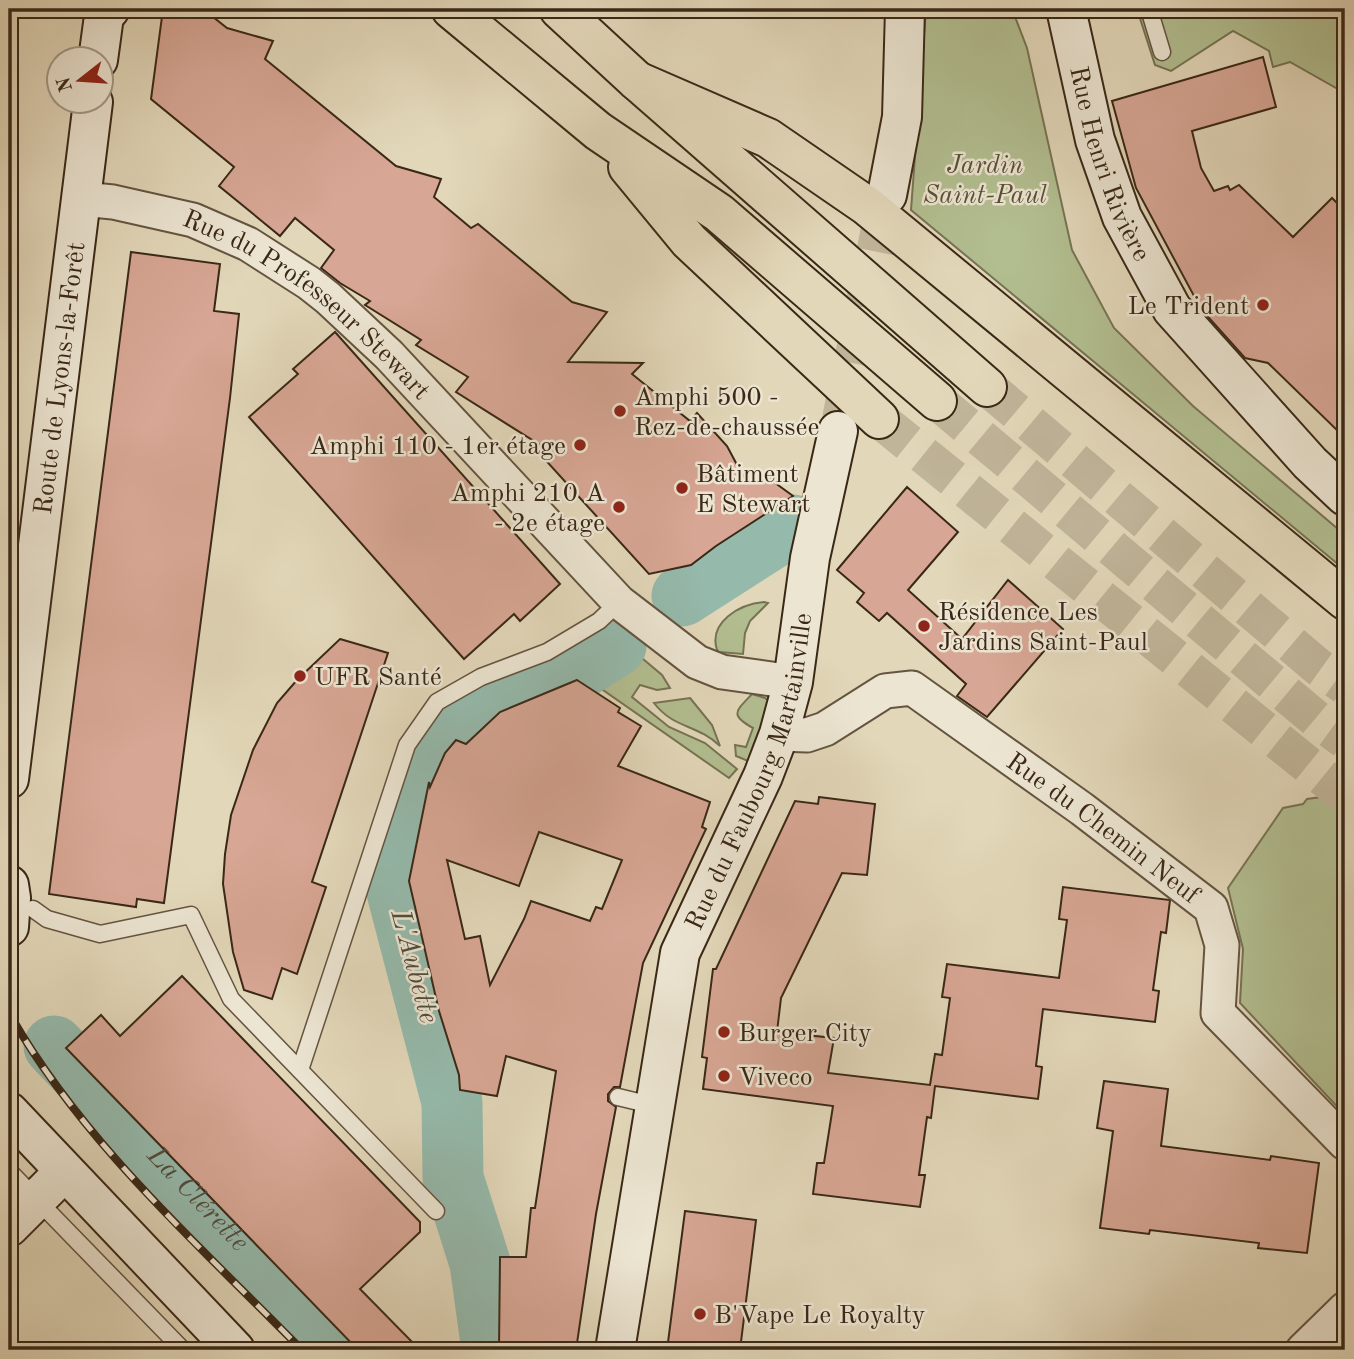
<svg xmlns="http://www.w3.org/2000/svg" width="1354" height="1359" font-family="'Old Standard TT',serif">
<style>
.green{fill:#b2be90;stroke:#767354;stroke-width:2}
.lines{fill:none;stroke-linecap:round;stroke-linejoin:round}
.river{stroke:#95baac;stroke-width:61}
.building{fill:#d7a694;stroke:#3a2817;stroke-width:2;fill-rule:evenodd}
.secondary-tunnel{stroke:#c0b499;stroke-width:38;stroke-dasharray:38 19;stroke-linecap:butt}
.highway-tunnel{stroke:#c0b499;stroke-width:38;stroke-dasharray:38 19;stroke-linecap:butt}
.lane-casing{stroke:#645440;stroke-width:19}
.street-casing{stroke:#645440;stroke-width:37}
.secondary-casing{stroke:#3a2817;stroke-width:42}
.highway-casing{stroke:#3a2817;stroke-width:42}
.lane{stroke:#ece5d2;stroke-width:16}
.street{stroke:#ece5d2;stroke-width:33}
.secondary{stroke:#ece5d2;stroke-width:38}
.highway{stroke:#e2d7b9;stroke-width:38}
.rail-casing{stroke:#3a2817;stroke-width:8}
.rail{stroke:#ece5d2;stroke-width:5;stroke-dasharray:16;stroke-linecap:butt}
.poi-dot{fill:#8f2418;stroke:#ece5d2;stroke-width:2.5}
.labels{text-anchor:middle;stroke-width:5;stroke-linejoin:round;paint-order:stroke}
.street-label{font-size:26px;fill:#3a2817;stroke:#ece5d2}
.park-label{font-size:26px;font-style:italic;fill:#584e35;stroke:#ece5d2}
.poi-label{font-size:26px;fill:#3a2817;stroke:#ece5d2;text-anchor:start}
.water-label{font-size:28px;font-style:italic;fill:#514c3c;stroke:#ece5d2}
</style>
<rect width="100%" height="100%" fill="#e2d7b9"/>
<filter id="stains"><feTurbulence type="fractalNoise" baseFrequency=".00286" numOctaves="4"/><feColorMatrix values="0 0 0 0 .2 0 0 0 0 .09 0 0 0 0 .02 0 0 0 .5 -.17"/></filter>
<radialGradient id="worn" r=".72"><stop offset=".6" stop-color="#630" stop-opacity="0"/><stop offset="1" stop-color="#630" stop-opacity=".3"/></radialGradient>
<g class="green">
<polygon points="926,9 1012,9 1027,48 1072,250 1114,328 1193,406 1345,535 1345,570 911,210"/>
<polygon points="1137,9 1345,9 1345,93 1290,62 1273,67 1269,51 1233,31 1171,71 1155,65"/>
<path d="M764,602L768,603L750,621L745,633L743,654L719,652L717,650C708,622 740,604 764,602Z"/>
<polygon points="630,648 662,675 670,688 657,690 640,685 632,697 669,727 705,743 737,769 729,778 583,676"/>
<path d="M752,694L765,698L772,703L748,761L736,756L735,745L746,747L753,728C729,715 736,711 752,694Z"/>
<path d="M690,698L712,725L720,746C697,724 674,729 654,703Z"/>
<polygon points="1336,795 1345,795 1345,1115 1240,1003 1243,949 1228,888 1283,808 1303,804 1307,799"/>
</g>
<g class="lines">
<g class="river">
<polyline points="682,596 793,525"/>
<path id="s1" d="M54,1046L345,1350"/>
<polyline points="492,1350 480,1263 453,1178 452,1102 397,892 417,789 446,731 498,705 578,670 616,646"/>
</g>
</g>
<g class="building">
<polygon points="163,9 203,9 227,28 273,41 265,59 396,166 441,179 434,197 471,228 478,224 572,302 607,312 568,362 643,363 632,374 690,421 697,413 727,446 743,476 756,469 793,496 716,546 691,565 649,574 540,454 545,448 456,392 468,377 416,345 421,340 365,305 370,301 340,283 321,268 334,250 295,218 280,236 219,186 234,167 151,99"/>
<polygon points="1263,57 1276,107 1192,131 1201,168 1214,191 1228,186 1230,190 1239,185 1293,237 1332,198 1345,211 1345,438 1268,363 1245,358 1201,309 1136,188 1112,101"/>
<polygon points="131,252 220,264 214,311 239,314 230,398 164,903 137,899 136,907 49,894"/>
<polygon points="335,332 560,584 520,621 514,614 464,659 249,417 298,374 293,369"/>
<polygon points="907,487 958,532 908,590 962,639 1008,580 1063,629 987,717 957,696 966,684 887,613 879,621 857,602 864,593 837,570"/>
<polygon points="340,639 388,653 312,882 326,887 297,974 282,968 272,999 244,990 233,952 223,884 225,854 231,815 253,750 277,703 297,680"/>
<path d="M577,680L620,708L618,712L641,726L618,766L710,802L702,827L706,829L643,963L620,1087H614L608,1094V1101L616,1107L596,1214L576,1350H499L500,1257H526L531,1208H535L556,1071L506,1056L497,1096L460,1090L459,1075L439,1011L409,881L429,782L430,787L445,753L456,740L466,744L500,712ZM539,832L622,860L602,909L596,907L590,921L531,901L524,919L490,985L480,936L465,939L447,860L519,886Z"/>
<polygon points="819,797 875,804 867,875 842,873 781,998 777,1032 834,1038 828,1073 930,1085 935,1054 942,1055 950,998 942,997 947,964 1059,978 1067,920 1059,919 1063,887 1170,900 1166,933 1161,932 1153,990 1159,991 1155,1022 1043,1009 1036,1066 1042,1067 1038,1099 935,1086 931,1118 927,1117 919,1175 925,1175 920,1207 813,1194 817,1163 824,1163 833,1106 703,1089 707,1058 702,1057 713,969 716,969 795,801 818,804"/>
<polygon points="182,976 420,1222 420,1232 360,1289 420,1350 358,1350 66,1048 101,1015 120,1036"/>
<polygon points="1104,1081 1168,1089 1161,1146 1270,1160 1271,1156 1319,1163 1307,1253 1258,1248 1259,1243 1150,1230 1149,1234 1100,1228 1113,1131 1097,1128"/>
<polygon points="685,1211 756,1220 740,1350 667,1350"/>
</g>
<g class="lines">
<polyline class="secondary-tunnel" points="841,419 887,195"/>
<g class="highway-tunnel">
<polyline points="987,387 1317,666 1345,686"/>
<polyline points="937,401 1316,719 1345,740"/>
<polyline points="879,419 1345,795"/>
</g>
<defs>
<g id="lane">
<polyline points="1149,9 1162,52"/>
<polyline points="33,909 47,919 100,934 191,915 231,999 436,1211"/>
<polyline points="300,1070 407,745 437,702 481,677 547,652 599,621 619,602"/>
<polyline points="618,1097 655,1106"/>
<polyline points="9,1171 183,1350"/>
</g>
<g id="street">
<path id="s2" d="M82,199L113,202L193,220L248,244L309,283L328,298L389,355L619,602L697,662L722,672L793,682"/>
<path id="s3" d="M779,734L807,735L825,729L885,691L912,688L1082,809L1211,908L1222,945L1218,1013L1345,1143"/>
<polyline points="1303,1350 1345,1309"/>
</g>
<g id="secondary">
<path id="s4" d="M1066,9L1095,140L1122,217L1172,309L1310,463L1345,496"/>
<polyline points="98,60 104,16 110,9"/>
<polyline points="887,195 902,117 905,9"/>
<path id="s5" d="M9,779L93,102"/>
<polyline points="9,885 11,898 9,927"/>
<polyline points="9,1112 235,1350"/>
<polyline points="9,1227 64,1172"/>
<path id="s6" d="M615,1350L680,953L763,776L779,734L793,682L810,558L838,431"/>
</g>
<g id="highway">
<polyline points="451,9 598,131 719,213 937,401"/>
<polyline points="559,9 637,81 987,387"/>
<polyline points="637,81 768,138 867,206 1345,600"/>
<polyline points="628,167 689,241 879,419"/>
</g>
</defs>
<use href="#lane" class="lane-casing"/>
<use href="#street" class="street-casing"/>
<use href="#secondary" class="secondary-casing"/>
<use href="#highway" class="highway-casing"/>
<use href="#lane" class="lane"/>
<use href="#street" class="street"/>
<use href="#secondary" class="secondary"/>
<use href="#highway" class="highway"/>
<defs>
<path id="rail" d="M9,1013C83,1143 198,1244 302,1350"/>
</defs>
<use href="#rail" class="rail-casing"/>
<use href="#rail" class="rail"/>
</g>
<g class="poi-dot">
<circle cx="1263" cy="305" r="7"/>
<circle cx="620" cy="411" r="7"/>
<circle cx="580" cy="445" r="7"/>
<circle cx="682" cy="488" r="7"/>
<circle cx="619" cy="507" r="7"/>
<circle cx="924" cy="626" r="7"/>
<circle cx="300" cy="676" r="7"/>
<circle cx="724" cy="1032" r="7"/>
<circle cx="724" cy="1076" r="7"/>
<circle cx="700" cy="1314" r="7"/>
</g>
<g class="labels">
<g class="street-label">
<text dy="9" stroke="none"><textPath href="#s4" startOffset="161">Rue Henri Rivière</textPath></text>
<text dy="9" stroke="none"><textPath href="#s2" startOffset="256">Rue du Professeur Stewart</textPath></text>
<text dy="9" stroke="none"><textPath href="#s5" startOffset="404">Route de Lyons-la-Forêt</textPath></text>
<text dy="9" stroke="none"><textPath href="#s6" startOffset="598">Rue du Faubourg Martainville</textPath></text>
<text dy="9" stroke="none"><textPath href="#s3" startOffset="382">Rue du Chemin Neuf</textPath></text>
</g>
<g class="park-label">
<text x="985" y="173">Jardin<tspan x="985" dy="30">Saint-Paul</tspan></text>
</g>
<g class="poi-label">
<text x="1249" y="314" text-anchor="end">Le Trident</text>
<text x="634" y="405">Amphi 500 -<tspan x="634" dy="30">Rez-de-chaussée</tspan></text>
<text x="566" y="454" text-anchor="end">Amphi 110 - 1er étage</text>
<text x="696" y="482">Bâtiment<tspan x="696" dy="30">E Stewart</tspan></text>
<text x="605" y="501" text-anchor="end">Amphi 210 A<tspan x="605" dy="30">- 2e étage</tspan></text>
<text x="938" y="620">Résidence Les<tspan x="938" dy="30">Jardins Saint-Paul</tspan></text>
<text x="314" y="685">UFR Santé</text>
<text x="738" y="1041">Burger City</text>
<text x="738" y="1085">Viveco</text>
<text x="714" y="1323">B'Vape Le Royalty</text>
</g>
<g class="water-label">
<text transform="translate(416 966) rotate(75)" y="10">L'Aubette</text>
<text dy="10" stroke="none"><textPath href="#s1" startOffset="210">La Clérette</textPath></text>
</g>
</g>
<rect width="1354" height="1359" fill="none" stroke="#e2d7b9" stroke-width="35"/>
<rect x="10" y="10" width="1333" height="1338" fill="none" stroke="#3a2817" stroke-width="3.5"/>
<rect x="18" y="18" width="1319" height="1324" fill="none" stroke="#3a2817" stroke-width="2"/>
<g transform="translate(80 80) rotate(253)"><circle r="33" fill="#ece5d2" stroke="#a59987" stroke-width="2"/>
<path d="M0-5L12 26L0 18L-12 26Z" fill="#8f2418"/>
<text y="-10" font-size="19" font-weight="bold" text-anchor="middle" fill="#3a2817">N</text>
</g>
<rect width="100%" height="100%" filter="url(#stains)"/>
<rect width="100%" height="100%" fill="url(#worn)"/>
</svg>
